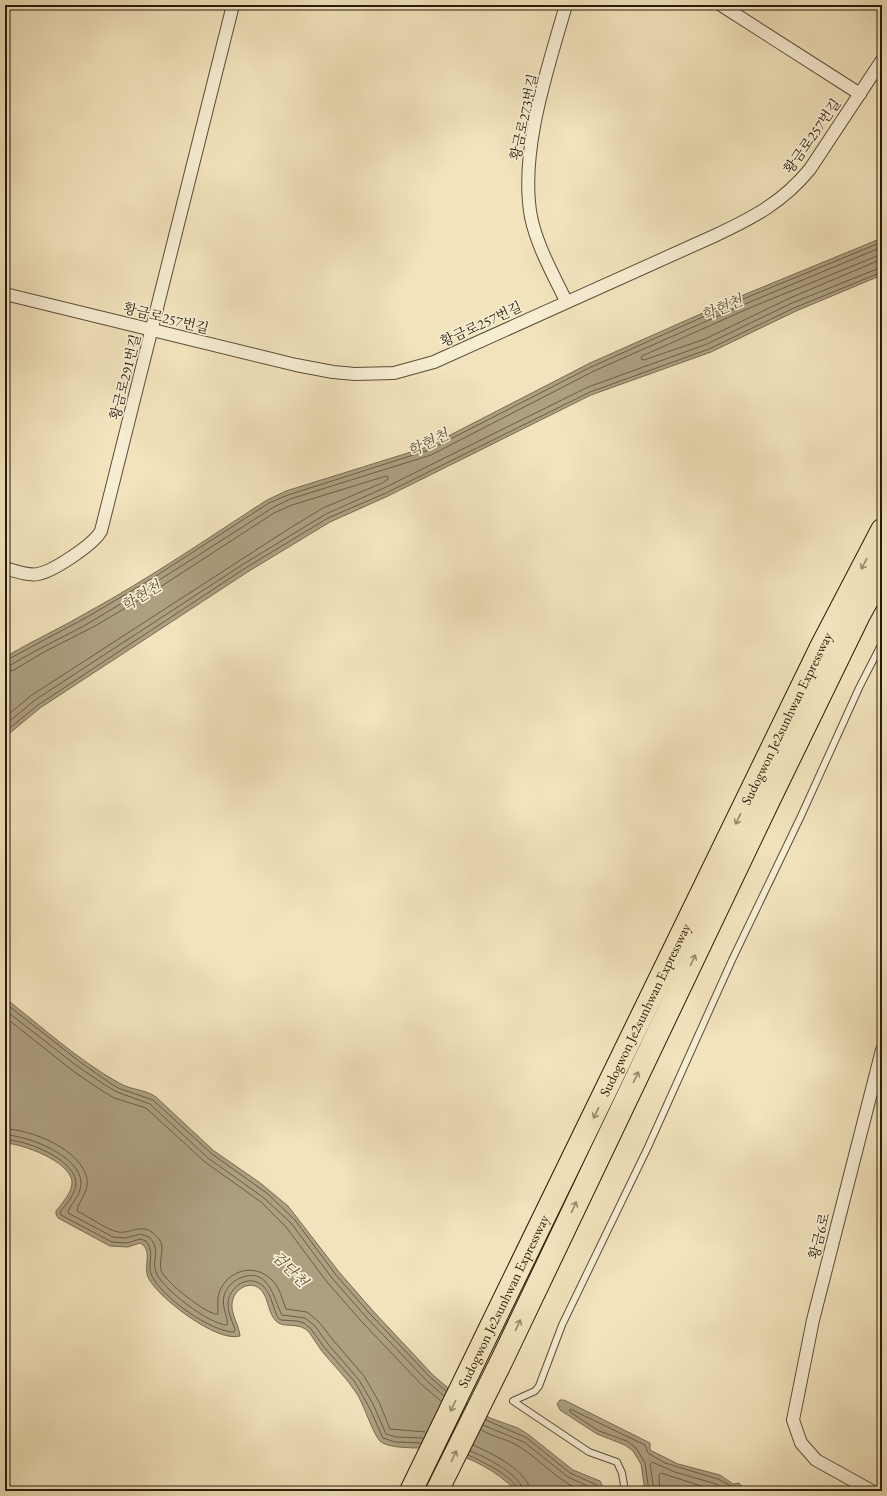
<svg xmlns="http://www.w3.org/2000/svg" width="887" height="1496" font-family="'EB Garamond','Noto Serif KR',serif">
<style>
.water{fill:#ad9f80;stroke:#776a51}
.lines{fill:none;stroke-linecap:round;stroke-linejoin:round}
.shore{stroke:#6a5d46;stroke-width:1}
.lane-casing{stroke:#5a4d37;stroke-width:8}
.street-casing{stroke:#5a4d37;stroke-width:14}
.highway-casing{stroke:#271b0b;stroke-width:24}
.lane{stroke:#f7edd3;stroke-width:6}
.street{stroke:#f7edd3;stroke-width:12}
.highway{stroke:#f2e3bc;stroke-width:22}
.oneway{stroke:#97896c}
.labels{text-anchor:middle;stroke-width:3.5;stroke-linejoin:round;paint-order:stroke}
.street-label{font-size:14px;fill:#271b0b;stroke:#f7edd3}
.water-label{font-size:15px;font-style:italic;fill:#5d503a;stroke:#f7edd3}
</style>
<rect width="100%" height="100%" fill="#f2e3bc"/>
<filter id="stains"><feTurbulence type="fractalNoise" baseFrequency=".005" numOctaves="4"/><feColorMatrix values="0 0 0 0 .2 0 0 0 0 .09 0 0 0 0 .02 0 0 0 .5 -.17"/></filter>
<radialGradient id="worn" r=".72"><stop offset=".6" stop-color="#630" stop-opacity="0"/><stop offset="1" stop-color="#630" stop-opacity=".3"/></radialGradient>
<g class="water">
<path d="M882,238V275L796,311L711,352L591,395L388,496L330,522L249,571L40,708L5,737V657C32,641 61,628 88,612C150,578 208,538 267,500L286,491L427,447L590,363L741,296Z"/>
<path d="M5,998C42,1027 78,1060 119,1083C130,1090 145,1089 156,1097L214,1151L259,1182L288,1206L339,1272L374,1312L433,1375L467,1404L490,1418L518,1428L529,1435L573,1470L600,1481L605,1491H516C498,1471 468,1456 442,1450C427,1446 391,1451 380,1441C373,1434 364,1405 357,1394C347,1378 333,1365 321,1350C317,1344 313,1338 309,1332C299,1321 283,1329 276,1321C268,1313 269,1300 262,1291C251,1278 233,1289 232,1304C231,1314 239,1325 240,1336C217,1343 159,1298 149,1279C142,1268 154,1250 140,1243L128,1247L110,1246L58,1218L56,1214V1211C62,1203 73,1192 72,1181C69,1161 23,1144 5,1143Z"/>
<polygon points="560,1400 564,1400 650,1443 650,1450 678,1464 720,1475 733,1484 739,1483 741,1485 739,1491 645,1491 641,1464 633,1451 625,1445 597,1434 560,1410 557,1404"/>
</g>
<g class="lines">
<g class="shore">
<polyline points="882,254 747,309 642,356 641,359 644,360 705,339 790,298 875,262 882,261"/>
<polyline points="5,661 89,616 148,581 269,503 288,495 429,450 591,367 743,299 882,242"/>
<path d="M5,666L11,665C38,648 67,636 94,620C154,584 213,546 272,508L290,499L431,455L594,371L745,304L882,247"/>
<polyline points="5,672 14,670 44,652 95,626 154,591 274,513 292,505 386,476 388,477 388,479 382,483 323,508 290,528 32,695 5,717"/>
<polyline points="5,725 35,700 245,563 326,514 384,488 588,387 707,344 792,303 882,267"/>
<polyline points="5,732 38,705 247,567 328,518 386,493 590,392 709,349 794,308 882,272"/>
<polyline points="5,1003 80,1062 107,1081 118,1088 153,1100 212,1154 268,1194 295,1220 336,1275 371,1315 430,1377 446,1391"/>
<polyline points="5,1010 77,1066 105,1085 117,1092 150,1104 208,1158 264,1198 291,1223 332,1278 367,1318 427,1381 444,1396"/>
<polyline points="5,1017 73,1071 101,1090 114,1098 146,1108 205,1162 261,1202 286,1227 327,1282 362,1322 422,1385 441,1401"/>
<path d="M5,1129C31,1129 82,1150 87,1179C89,1193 78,1201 77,1211C88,1216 107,1230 118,1232C131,1234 140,1223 153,1233C169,1245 158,1256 161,1270C164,1281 208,1316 218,1314C218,1306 217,1300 219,1293C227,1270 254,1263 271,1279C280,1287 282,1299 286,1309L307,1312L319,1322L333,1340L364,1376L379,1402L390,1429L426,1432"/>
<path d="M5,1135C27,1135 81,1156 81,1183C81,1197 69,1204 68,1213L113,1237L126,1238L140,1234L149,1237C162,1251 151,1259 156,1272C161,1288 210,1325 227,1325C229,1318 221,1307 224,1296C226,1288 233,1281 240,1278C269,1266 273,1298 282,1315L305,1318L315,1326L328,1344L359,1380L373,1404L386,1434L396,1437L423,1438"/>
<path d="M5,1140C25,1139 74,1159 76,1182C76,1194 67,1203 60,1212L61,1215L112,1242L127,1243L140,1239L146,1241C156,1254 146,1264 152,1276C162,1297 211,1332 234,1332L235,1329C232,1321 228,1313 228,1305C227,1287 250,1272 264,1287C272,1296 273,1308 278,1318L281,1320L297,1321L304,1323L311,1329L324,1347L355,1382L369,1407L383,1438L395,1442L421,1443"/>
<polyline points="486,1420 527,1438 570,1473 597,1485 601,1491"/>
<polyline points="483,1425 524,1442 568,1477 594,1489 595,1491"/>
<path d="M481,1430C493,1437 508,1439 520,1447C542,1461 558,1482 583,1491"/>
<path d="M473,1445C489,1452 529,1471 530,1491"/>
<path d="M470,1451C484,1456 522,1475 523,1491"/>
<path d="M468,1455C480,1460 517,1478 518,1491"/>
<polyline points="649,1491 645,1463 636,1448 627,1441 599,1431 570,1412 570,1409 645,1445 648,1453 665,1463 718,1479 735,1488 736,1491"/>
<polyline points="654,1491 650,1464 652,1462 675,1472 716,1484 727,1491"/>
<polyline points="660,1491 659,1475 661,1473 717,1491"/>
</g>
<defs>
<polyline id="lane" points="625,1491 622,1473 617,1462 589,1452 513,1401 535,1391 539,1386 562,1325 648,1147 732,960 801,816 859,688 882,643"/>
<g id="street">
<polyline points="721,5 860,94"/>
<path d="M5,294L296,365L333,372L355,374L394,373L434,362L714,236C753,218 783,202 810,169L882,60"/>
<path d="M566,301C553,274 537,246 531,217C519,151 548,68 566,5"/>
<path d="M5,568C15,571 28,576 38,574C54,571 94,544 101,531L233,5"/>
<polyline points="872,1491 816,1460 801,1443 793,1420 813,1320 882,1050"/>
</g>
<g id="highway">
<path id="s1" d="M411,1491L822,645L882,530"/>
<polyline points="437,1491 502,1360 769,800 859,615 882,573"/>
</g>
</defs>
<use href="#lane" class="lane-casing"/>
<use href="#street" class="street-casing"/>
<use href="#highway" class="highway-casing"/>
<use href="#lane" class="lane"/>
<use href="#street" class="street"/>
<use href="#highway" class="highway"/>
</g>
<defs><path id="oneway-shaft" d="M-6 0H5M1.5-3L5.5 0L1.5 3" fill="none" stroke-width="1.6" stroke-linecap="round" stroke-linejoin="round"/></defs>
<g class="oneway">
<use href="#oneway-shaft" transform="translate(864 564) rotate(118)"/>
<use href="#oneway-shaft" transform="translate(738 819) rotate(116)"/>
<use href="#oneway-shaft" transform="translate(693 960) rotate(-65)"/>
<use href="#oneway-shaft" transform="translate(636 1077) rotate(-64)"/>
<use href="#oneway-shaft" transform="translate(596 1113) rotate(116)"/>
<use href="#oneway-shaft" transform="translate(574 1207) rotate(-65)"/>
<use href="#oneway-shaft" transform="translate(518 1325) rotate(-65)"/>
<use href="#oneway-shaft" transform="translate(453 1406) rotate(116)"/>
<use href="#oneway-shaft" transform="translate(454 1456) rotate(-64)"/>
</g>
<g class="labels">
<g class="street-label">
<text transform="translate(524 117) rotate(-78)" y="5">황금로273번길</text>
<text transform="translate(812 136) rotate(-55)" y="5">황금로257번길</text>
<text transform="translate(166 318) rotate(14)" y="5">황금로257번길</text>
<text transform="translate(481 324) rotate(-25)" y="5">황금로257번길</text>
<text transform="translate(125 377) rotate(-76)" y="5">황금로291번길</text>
<text dy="5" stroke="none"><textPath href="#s1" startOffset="859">Sudogwon Je2sunhwan Expressway</textPath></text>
<text dy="5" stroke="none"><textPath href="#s1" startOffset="535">Sudogwon Je2sunhwan Expressway</textPath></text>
<text transform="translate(819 1236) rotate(-76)" y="5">황금6로</text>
<text dy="5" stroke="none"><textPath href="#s1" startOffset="211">Sudogwon Je2sunhwan Expressway</textPath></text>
</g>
<g class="water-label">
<text transform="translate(722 308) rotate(-23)" y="5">학현천</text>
<text transform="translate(428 443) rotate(-26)" y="5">학현천</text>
<text transform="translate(141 596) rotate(-32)" y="5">학현천</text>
<text transform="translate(290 1269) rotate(45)" y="5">검단천</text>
</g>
</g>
<rect width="887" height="1496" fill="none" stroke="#f2e3bc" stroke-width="20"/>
<rect x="6" y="6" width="875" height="1484" fill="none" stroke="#271b0b" stroke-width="2"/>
<rect x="10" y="10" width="867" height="1476" fill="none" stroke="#271b0b"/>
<rect width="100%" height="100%" filter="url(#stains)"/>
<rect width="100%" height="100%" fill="url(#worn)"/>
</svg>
